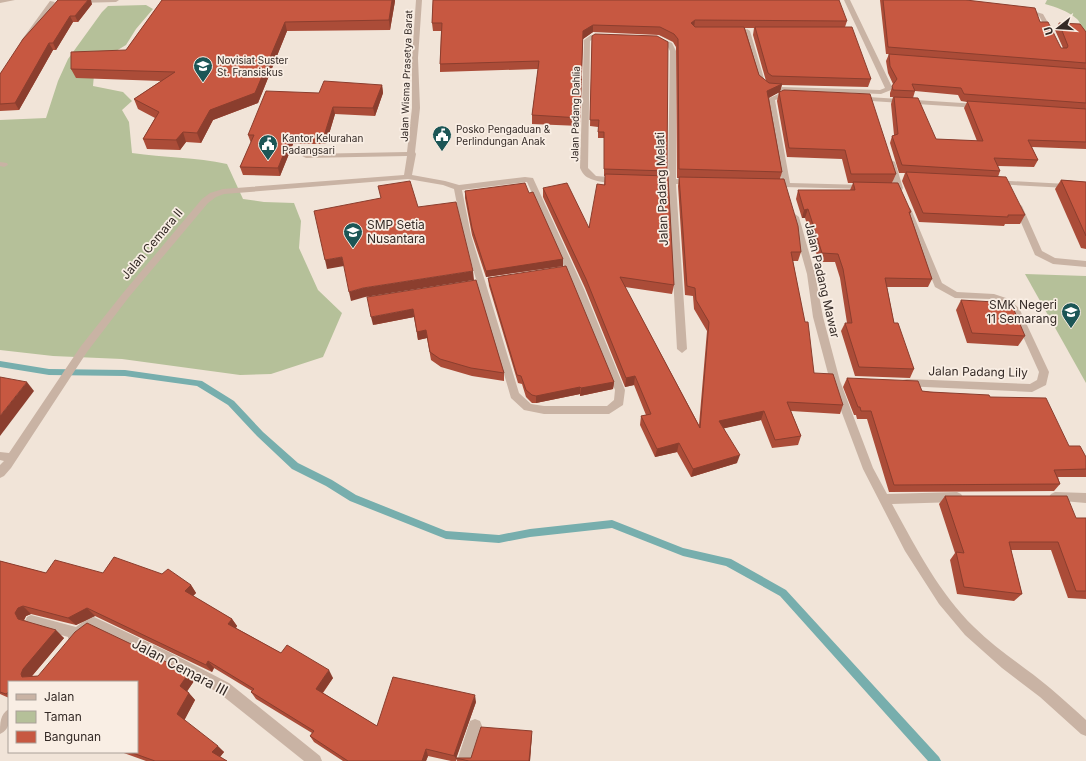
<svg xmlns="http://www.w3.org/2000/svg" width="1086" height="761" font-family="Inter,sans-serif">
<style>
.green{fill:#b5c099}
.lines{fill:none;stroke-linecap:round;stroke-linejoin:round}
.stream{fill:#77aead;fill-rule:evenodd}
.minor{fill:#c9b3a4;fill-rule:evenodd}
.wall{fill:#ab4c38;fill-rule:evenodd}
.shaded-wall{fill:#8b3e2e}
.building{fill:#c75841;stroke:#8b3e2e}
.labels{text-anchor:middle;stroke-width:3.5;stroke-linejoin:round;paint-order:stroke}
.far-poi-label{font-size:10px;fill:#342a26;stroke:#f9eee4;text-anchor:start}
.far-street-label{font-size:10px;fill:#342a26;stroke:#f9eee4}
.street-label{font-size:12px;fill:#342a26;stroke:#f9eee4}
.poi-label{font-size:12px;fill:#342a26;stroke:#f9eee4;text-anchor:start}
.near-street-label{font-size:14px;fill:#342a26;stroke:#f9eee4}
</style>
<rect width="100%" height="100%" fill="#f1e4d8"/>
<g class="green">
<path d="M1047,0H1086V32C1081,28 1081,23 1077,19C1068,11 1056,7 1045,4Z"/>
<path d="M146,5L153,9L136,29L126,45L116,51L94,75L93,86L123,92L132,101L122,110L129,122L132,153C164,158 196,157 227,164L243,199L264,202L294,203L301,221L299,248L318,290L342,313L323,357L271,374L240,375L122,359L53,356L0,350V120L46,118L58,81L68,59L102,12L108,6Z"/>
<polygon points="1025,274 1086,276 1086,383"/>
</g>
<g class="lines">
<polygon class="stream" points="0,361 49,369 125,370 202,381 234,401 263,432 298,463 332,480 356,495 446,531 499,535 530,529 612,520 683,548 731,559 786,590 939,757 941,761 928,761 780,596 726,566 683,556 612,528 530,537 499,543 446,539 350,501 326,486 292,469 257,436 228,405 197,386 125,376 49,375 0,367"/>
<g class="minor">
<polygon points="0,0 15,0 0,3"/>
<polygon points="76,0 119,0 116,2 78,3 76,2"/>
<path d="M416,0H422L418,58L420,108L415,152L416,154L412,175L445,181L459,185L525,177L533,178L584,289L625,390L623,405L609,414H544L524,410L511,398L463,235L454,189L443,185L408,179L224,194L216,197L208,203L129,297L87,352L11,468L4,476L0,478V465L4,461L0,460V452L9,453L81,346L123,293L202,199L210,193L223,189L404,175L407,156L306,158L302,156L306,154L407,152L412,108V58ZM527,182L574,289L615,390L614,400L607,406H544L531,404L519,393L471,235L462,190Z"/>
<polygon points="844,0 850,0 893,89 891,90 881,94 780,90 780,88 782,87 880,90 885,88"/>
<polygon points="50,1 55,2 26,42 22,42 21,41"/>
<polygon points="1023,8 1043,14 1055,35 1054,36 1050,36 1039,16 1023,10"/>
<polygon points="747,29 750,31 765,82 769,86 767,87 763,87 759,83 744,31"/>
<path d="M604,34L606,35V37L594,38L590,41L588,168L596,176L620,178L621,180C615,185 596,182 589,178C584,176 582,172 580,168L584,40L591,35Z"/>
<polygon points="656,36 672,43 676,51 676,179 691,180 695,182 691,184 676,184 687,349 682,353 677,349 668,184 655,183 651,181 655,179 668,179 670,51 667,45 654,39 653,38"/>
<path d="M781,93L792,94L796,96C791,100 781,97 775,100L790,183L865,185H868V189L783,187L767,99Z"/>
<polygon points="868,97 978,104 982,106 978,108 871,101 867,99"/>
<polygon points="888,160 891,160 895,162 903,188 902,190 899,190 895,188 887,162"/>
<polygon points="0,162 7,163 8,165 4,167 0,166"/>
<polygon points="992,180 1086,185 1086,189 995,184 992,184"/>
<polygon points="1018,203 1022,206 1042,251 1055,258 1086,261 1086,267 1053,264 1035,255 1014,206"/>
<polygon points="907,206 911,209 942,283 957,292 994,294 1006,298 1019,308 1049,372 1046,385 1032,392 903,386 902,383 903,380 907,379 1030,384 1037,380 1039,372 1012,312 1000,302 991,299 955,298 935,287 903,209"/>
<path d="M795,214L799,217L815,274L823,317L840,381L873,468L887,494L957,492L961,494L963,497L961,500L957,502L892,504C915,546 939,593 974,627C997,650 1025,667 1050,688C1062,698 1074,709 1086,720V736L1081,734L1040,697L1002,668L965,635L939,604L905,551L863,469L830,381L813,317L807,274L791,217Z"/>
<polygon points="1055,492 1086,493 1086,503 1051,500 1049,497 1051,494"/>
<polygon points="31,615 76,627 85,620 94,617 169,652 229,683 320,756 322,761 304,761 219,693 159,660 93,629 77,643 73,645 69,643 68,637 27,625 25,621 27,617"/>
<path d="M9,709C9,720 11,729 0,734C0,723 0,714 9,709Z"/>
<polygon points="475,719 480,721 482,726 471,761 457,761 470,721"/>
</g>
</g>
<g class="wall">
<polygon points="58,0 92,4 78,22 73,22 56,50 53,50 19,110 0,111 0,74"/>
<polygon points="162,0 395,0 395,1 390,30 287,31 258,103 213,120 201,143 186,142 180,150 147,149 143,139 155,118 138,109 134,99 161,81 76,78 71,69 126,50"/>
<path d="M433,0L847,21L845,27L871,79L868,87L782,85L780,91L896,174L892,183L911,212L910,214L932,279L928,287H887L894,323L914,369L910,378L855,376L841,331L845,323H847L840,278L835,262H819L805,218H802L796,199L798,190H850L853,183H848L842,159L787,157L777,101L779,92L769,98L782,172L780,179L801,252L798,261H793L814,373L843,405L840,414L791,411L801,436L798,445L772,448L761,420L724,428L737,463L691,477L677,452L655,457L640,425L641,416L646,415L634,385L625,387L585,288L543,197V188L589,228L604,185L605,176H604V138H598V127L590,126L592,36L667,171V176L674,285L672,294L625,287L699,425L707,331L694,309L693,296L685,295L678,186L679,178H677L676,47L673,42L659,35L593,32L583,39L580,126L532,124V115L538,69L440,72V64L441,31H433L432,23ZM745,28H754L753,35L766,81L759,75Z"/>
<path d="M880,0H966L1040,22L1061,48H1063L1055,30L1059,23L1086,32V149L1032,147L1038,160L1034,167L998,166L1000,171L998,177L1025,215L1020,224H1005L1004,226L919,222L902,181L905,173H899L890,143L892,136L894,135L891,104L893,97H890V93L893,84L888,73L886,61L889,54H886ZM915,91L958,95L961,101L967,102L964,108L977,141L936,139L913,98Z"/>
<polygon points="382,85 383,93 375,116 335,114 326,144 293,144 280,176 243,175 240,167 251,143 248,135 319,93"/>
<polygon points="1061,180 1086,182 1086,249 1081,248 1055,189"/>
<polygon points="465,191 529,193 563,259 563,266 486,277 472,235 465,198"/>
<polygon points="488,278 614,382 613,389 580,396 580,394 536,403 532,403 526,397 522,384 518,383 489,286"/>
<polygon points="476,280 504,373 504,381 472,376 441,367 431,360 427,338 418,340 414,317 373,325"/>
<polygon points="961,300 1025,336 1018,346 967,343 956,310"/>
<polygon points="847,378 922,391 990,397 1086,457 1086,477 1058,477 1060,484 1054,491 889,492 867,419 857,419 856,415 854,415 843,387"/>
<polygon points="945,496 1076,518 1086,518 1086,599 1068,598 1051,550 1011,550 1022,594 1014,601 957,594 950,560 955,553 939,504"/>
<polygon points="0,561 46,573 103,573 191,585 196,593 193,596 232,619 237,626 236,628 281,653 333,678 323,693 377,726 476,702 456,758 471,758 532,735 530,761 457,761 456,759 456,761 451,761 428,756 426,761 343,761 314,742 310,736 312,733 256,699 251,692 252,691 214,668 212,672 95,616 76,625 31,614 26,616 24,620 64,638 32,676 194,681 187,691 195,700 184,720 224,752 220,757 227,761 146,761 121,752 137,752 9,682 9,698 0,694"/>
</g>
<g class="shaded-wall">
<polygon points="88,0 91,0 92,4 78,22 75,16"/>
<polygon points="392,0 395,0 395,1 390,30 389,20"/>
<polygon points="70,16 73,22 56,50 53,43"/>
<polygon points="695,20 694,28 691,23"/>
<polygon points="285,22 287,31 258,103 213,120 201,143 197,133 210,110"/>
<polygon points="593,25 593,32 583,39 583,31"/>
<polygon points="49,43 53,50 19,110 15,103"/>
<polygon points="782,84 780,92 766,99 767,91"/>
<polygon points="382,85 383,93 375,116 373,108"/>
<polygon points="333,107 335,114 326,144 324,136"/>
<polygon points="183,132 186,142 180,150 176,140"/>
<polygon points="291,136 293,144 280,176 278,168"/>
<polygon points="808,209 805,218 802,218 804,210"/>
<polygon points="342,257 344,266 327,269 325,260"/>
<polygon points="563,259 563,266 486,277 486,271"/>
<polygon points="473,271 474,280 365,297 351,301 349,292 363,288"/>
<polygon points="413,309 414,317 373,325 371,317"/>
<polygon points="426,330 427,338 418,340 417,332"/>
<polygon points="635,376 634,385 625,387 626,378"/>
<polygon points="27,382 34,391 0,436 0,416"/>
<polygon points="614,382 613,389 580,396 581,388"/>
<polygon points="580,387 580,394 536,403 536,396"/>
<polygon points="764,411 761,420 717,430 719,421"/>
<polygon points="679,443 677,452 655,457 657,449"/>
<polygon points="740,455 737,463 691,477 693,469"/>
<polygon points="191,585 196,593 190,599 185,591"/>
<polygon points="23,606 31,614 26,616 24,620 18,619 15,613 18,608"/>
<polygon points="87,608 95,616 76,625 68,618"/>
<polygon points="232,619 237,626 234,631 228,624"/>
<polygon points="56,630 64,638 32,676 22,677 21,674 23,669"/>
<polygon points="208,661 214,668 212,672 206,665"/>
<polygon points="329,670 333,678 320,696 316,689"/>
<polygon points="188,674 194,681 186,693 180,686"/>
<polygon points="9,691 9,696 6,694"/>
<polygon points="189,693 195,700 184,721 177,714"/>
<polygon points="475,695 476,702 456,759 454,755"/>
<polygon points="532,731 530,761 529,761"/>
<polygon points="218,746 224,752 219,758 212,752"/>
<polygon points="426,749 428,756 426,761 422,761"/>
</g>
<g class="building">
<polygon points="58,0 88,0 75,16 70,16 53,43 49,43 15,103 0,104 0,74 23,39"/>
<polygon points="162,0 392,0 389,20 285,22 255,93 210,110 197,133 183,132 176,140 143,139 159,112 134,99 175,72 71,69 71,52 126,50"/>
<polygon points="433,0 839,0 847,21 695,20 691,23 695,27 744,27 759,75 769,83 782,84 767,91 782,172 679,169 678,39 674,34 660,27 593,25 583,31 580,118 532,115 539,61 440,64 442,23 432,23"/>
<polygon points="883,0 966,0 1035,8 1040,22 1048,22 1061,48 1067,48 1068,46 1059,23 1080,24 1086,32 1086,63 888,47"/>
<polygon points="755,27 852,27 871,79 772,76 768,73"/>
<polygon points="595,34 657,36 668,42 667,171 604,169 604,132 598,132 599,120 590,120 592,36"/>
<polygon points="889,54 1086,69 1086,103 964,94 961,88 912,84 915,91 893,90 892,86 897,79 890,66"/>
<polygon points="324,81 382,85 373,108 333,107 324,136 291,136 278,168 240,167 254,135 248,135 266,91 319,93"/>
<polygon points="784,90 870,94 896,174 851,174 845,150 789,148 779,92"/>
<polygon points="894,97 918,98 936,139 983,141 967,101 1086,109 1086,142 1028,140 1038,160 994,158 1000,171 902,165 892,136 898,134"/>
<polygon points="906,172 1006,177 1025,215 1008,215 1008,217 923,213"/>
<polygon points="605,174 668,176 674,285 620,277 700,428 709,322 696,300 695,288 687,286 679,177 784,179 798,226 801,252 791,252 805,322 808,322 814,373 833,374 843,405 787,402 801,436 775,440 764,411 719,421 740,455 693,469 679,443 657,449 641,416 651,414 635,376 626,378 586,279 543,188 567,183 589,228 597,184 605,185"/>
<polygon points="1061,180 1086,182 1086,236"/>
<polygon points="410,181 418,207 456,202 473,271 363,288 349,292 342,257 325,260 314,211 381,198 378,186"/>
<polygon points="853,182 898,183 911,212 909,212 932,279 885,278 894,323 898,323 914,369 859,367 845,323 852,323 843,269 838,254 822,253 808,209 804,210 798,190 855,190"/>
<polygon points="525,183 529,193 533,192 563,259 486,271 472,228 465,191"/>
<polygon points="566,266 614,382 581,388 580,387 536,396 532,395 526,390 521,376 517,375 488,278"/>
<polygon points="476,280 504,373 471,368 440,359 430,352 426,330 417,332 413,309 371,317 367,297"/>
<polygon points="961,300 1011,303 1025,336 972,333"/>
<polygon points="0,377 27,382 0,416"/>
<polygon points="847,378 918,381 922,391 930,392 989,395 990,397 1046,398 1069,446 1080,446 1086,457 1086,469 1054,470 1060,484 894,485 871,411 861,411 860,407 858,407"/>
<polygon points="945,496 1067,496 1076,518 1086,518 1086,591 1076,591 1058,542 1009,542 1022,594 964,587 956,552 964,553"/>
<polygon points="114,557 162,574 168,569 191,585 185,591 232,619 228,624 281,653 287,645 329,670 316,689 377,726 393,677 475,695 454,755 455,756 426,749 422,761 348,761 310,736 314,731 251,692 254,689 208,661 206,665 87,608 68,618 23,606 18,608 15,613 18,619 56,630 23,669 21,674 22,677 38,676 75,632 87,623 152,654 188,674 180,686 189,693 177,714 218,746 212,752 227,761 155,761 130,752 137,752 137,682 9,682 9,691 6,694 0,692 0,561 46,573 55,560 103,573"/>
<polygon points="481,727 532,731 529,761 469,761 456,758 471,758"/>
</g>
<defs>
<symbol id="university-pin" viewBox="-11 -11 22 30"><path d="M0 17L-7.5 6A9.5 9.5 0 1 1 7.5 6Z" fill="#1c5656" stroke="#f9eee4"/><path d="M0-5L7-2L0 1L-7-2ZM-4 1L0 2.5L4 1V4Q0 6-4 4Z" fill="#fff"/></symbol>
<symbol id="civic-pin" viewBox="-11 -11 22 30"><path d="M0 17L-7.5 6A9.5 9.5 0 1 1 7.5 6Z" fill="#1c5656" stroke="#f9eee4"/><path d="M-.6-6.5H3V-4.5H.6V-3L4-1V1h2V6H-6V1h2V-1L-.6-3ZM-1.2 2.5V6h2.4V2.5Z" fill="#fff"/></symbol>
<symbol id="school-pin" viewBox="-11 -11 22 30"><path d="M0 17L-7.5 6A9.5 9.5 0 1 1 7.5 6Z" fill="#1c5656" stroke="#f9eee4"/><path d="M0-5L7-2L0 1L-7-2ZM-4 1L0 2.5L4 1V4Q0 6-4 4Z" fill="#fff"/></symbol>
</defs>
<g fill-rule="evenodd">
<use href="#university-pin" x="192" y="55" width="22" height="30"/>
<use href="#civic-pin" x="431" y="124" width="22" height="30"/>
<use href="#civic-pin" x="257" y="133" width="22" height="30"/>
<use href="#school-pin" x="342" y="221" width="22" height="30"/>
<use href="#school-pin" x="1060" y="301" width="22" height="30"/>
</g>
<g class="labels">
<g class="far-poi-label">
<text x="217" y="64">Novisiat Suster<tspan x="217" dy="12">St. Fransiskus</tspan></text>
<text x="456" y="133">Posko Pengaduan &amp;<tspan x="456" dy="12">Perlindungan Anak</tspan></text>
<text x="282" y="142">Kantor Kelurahan<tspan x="282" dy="12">Padangsari</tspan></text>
</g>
<g class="far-street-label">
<text transform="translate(406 76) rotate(-88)" y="4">Jalan Wisma Prasetya Barat</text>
<text transform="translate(575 114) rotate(-89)" y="4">Jalan Padang Dahlia</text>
</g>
<g class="street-label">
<text transform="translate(662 189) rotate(-92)" y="4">Jalan Padang Melati</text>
<text transform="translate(152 244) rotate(-50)" y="4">Jalan Cemara II</text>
<text transform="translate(822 280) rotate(77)" y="4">Jalan Padang Mawar</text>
<text transform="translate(978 372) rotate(1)" y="4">Jalan Padang Lily</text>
</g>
<g class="poi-label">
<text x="367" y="229">SMP Setia<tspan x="367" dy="14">Nusantara</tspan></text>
<text x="1057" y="309" text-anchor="end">SMK Negeri<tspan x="1057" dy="14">11 Semarang</tspan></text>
</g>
<g class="near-street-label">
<text transform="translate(180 667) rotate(28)" y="5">Jalan Cemara III</text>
</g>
</g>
<rect x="8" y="681" width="130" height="72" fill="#f9eee4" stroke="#aaa098"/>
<rect x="16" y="694" width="20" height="6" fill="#c9b3a4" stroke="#aaa098"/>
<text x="44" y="701" font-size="12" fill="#342a26">Jalan</text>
<rect x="16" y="711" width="20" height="12" fill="#b5c099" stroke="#aaa098"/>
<text x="44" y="721" font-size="12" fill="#342a26">Taman</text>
<rect x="16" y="731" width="20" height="12" fill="#c75841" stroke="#aaa098"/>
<text x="44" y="741" font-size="12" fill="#342a26">Bangunan</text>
<g transform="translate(1058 28) rotate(253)" stroke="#f9eee4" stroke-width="3" paint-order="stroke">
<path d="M0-3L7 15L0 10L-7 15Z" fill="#342a26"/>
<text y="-6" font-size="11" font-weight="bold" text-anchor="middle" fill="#342a26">U</text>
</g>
</svg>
